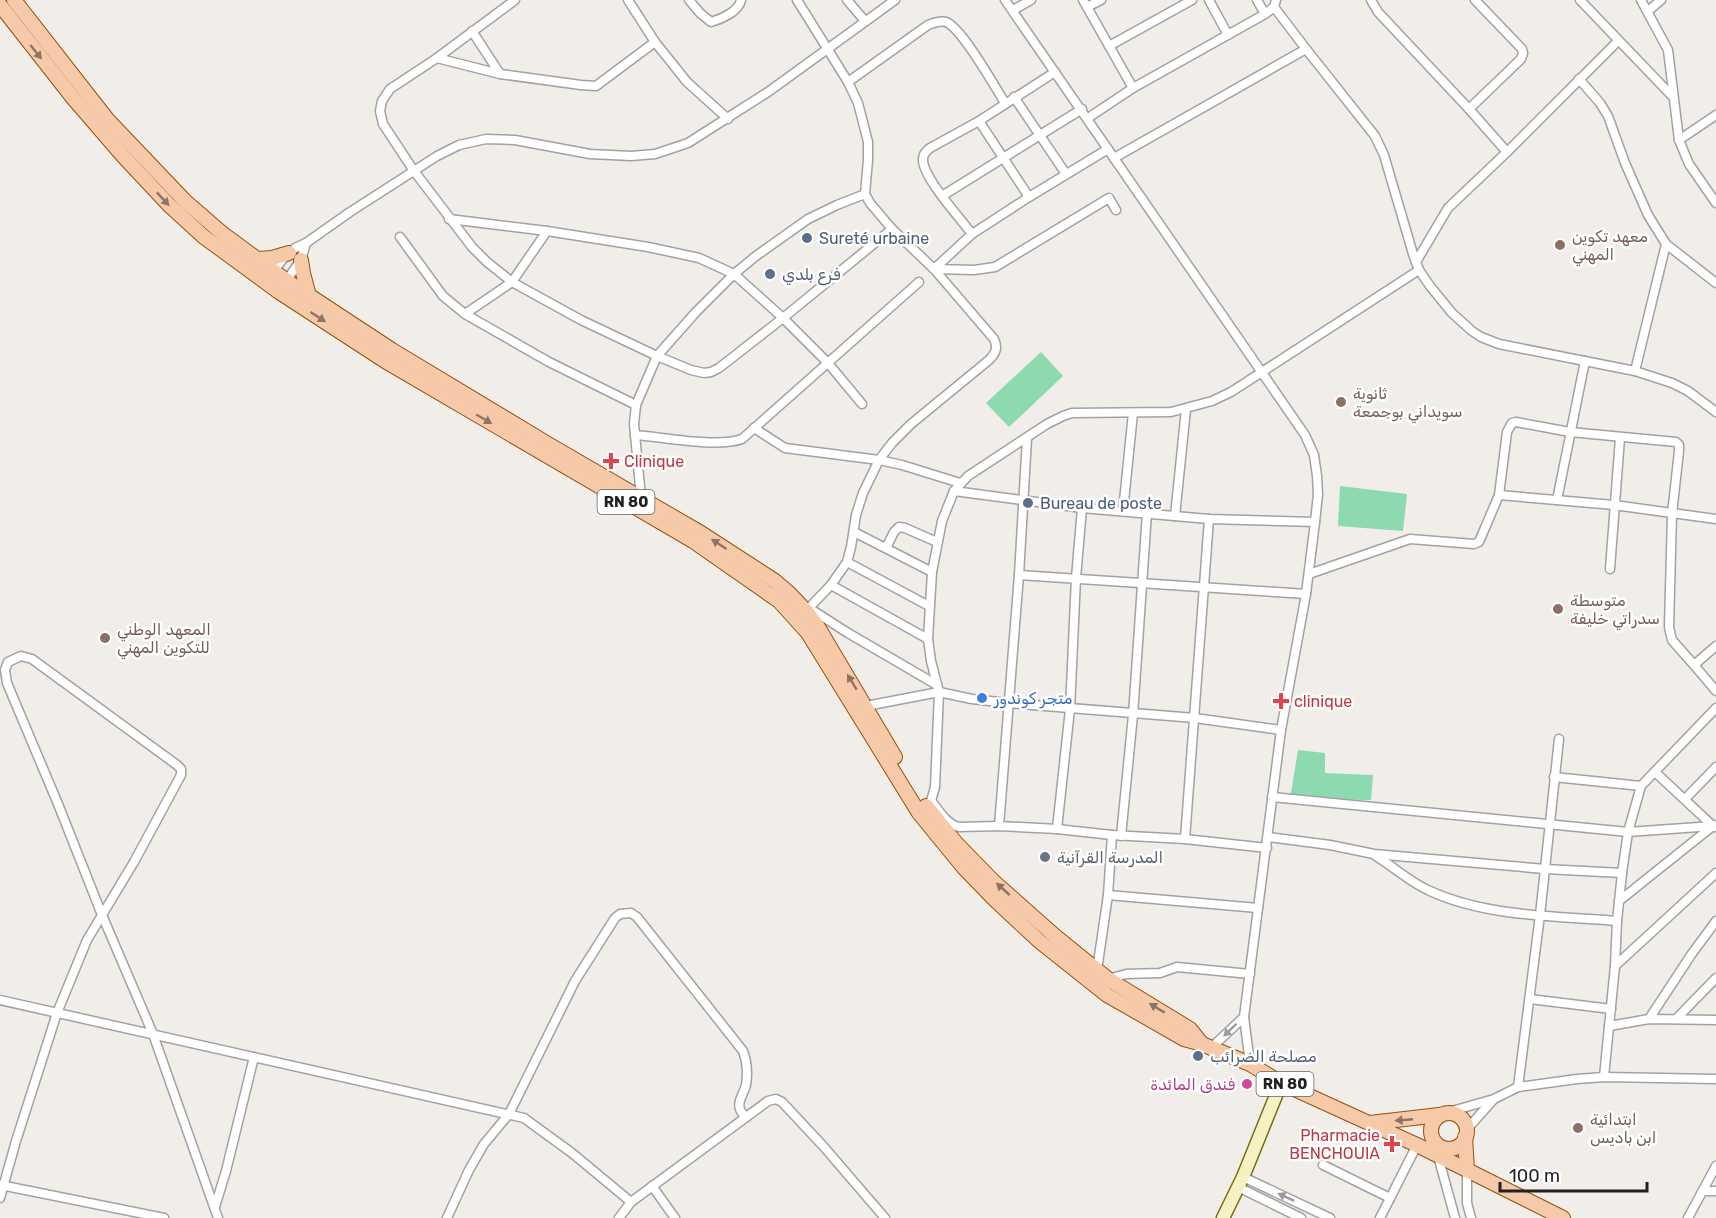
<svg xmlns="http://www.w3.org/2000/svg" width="1716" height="1218" font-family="Rubik,Cairo,sans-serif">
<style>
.pitch{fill:#8ddab0}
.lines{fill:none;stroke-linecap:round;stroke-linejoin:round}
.street-casing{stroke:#a2a2a2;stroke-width:11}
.secondary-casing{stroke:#74700c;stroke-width:15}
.primary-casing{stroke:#95520a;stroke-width:16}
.street{stroke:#fff;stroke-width:8}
.secondary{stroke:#f6f1c2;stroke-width:12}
.primary{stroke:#f6c9a9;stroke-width:14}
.oneway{fill:#8c7565}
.oneway2{fill:#9b9b9b}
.service-dot{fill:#5c6f8a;stroke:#fff;stroke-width:2}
.education-dot{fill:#8d6e63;stroke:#fff;stroke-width:2}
.health-dot{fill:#e0444e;stroke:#fff;stroke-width:2}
.shop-dot{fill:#3f7fe0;stroke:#fff;stroke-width:2}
.worship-dot{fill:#6b7280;stroke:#fff;stroke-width:2}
.hotel-dot{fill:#d1479c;stroke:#fff;stroke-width:2}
.labels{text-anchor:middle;stroke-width:5;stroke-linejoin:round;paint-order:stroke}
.shield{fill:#fff;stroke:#646464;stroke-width:1.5}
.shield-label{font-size:15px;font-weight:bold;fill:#212121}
.education-label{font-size:16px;fill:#785e54;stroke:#fff;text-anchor:start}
.service-label{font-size:16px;fill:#4e5e75;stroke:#fff;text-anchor:start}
.health-label{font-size:16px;fill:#be3a42;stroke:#fff;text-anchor:start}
.shop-label{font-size:16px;fill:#366cbe;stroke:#fff;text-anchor:start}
.worship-label{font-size:16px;fill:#5b616d;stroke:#fff;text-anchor:start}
.hotel-label{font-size:16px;fill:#b23c85;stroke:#fff;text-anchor:end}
</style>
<rect width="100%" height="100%" fill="#f1ede9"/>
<g class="pitch">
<polygon points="1041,352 1063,376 1009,427 986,403"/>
<polygon points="1340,486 1407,494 1403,531 1338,526"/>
<polygon points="1298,750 1325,753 1325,773 1373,775 1371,800 1290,799"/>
</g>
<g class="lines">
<defs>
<g id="street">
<polyline points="515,0 437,58 390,89 382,101 380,111 383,124 414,171 472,247 487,262 512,282 581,320 657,356 691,370 704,373 711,372 719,368 783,318 892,229"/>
<polyline points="628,0 655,42 687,82 728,119"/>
<path d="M689,0L700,13L711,22C722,19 739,11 741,0"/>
<path d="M797,0L848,82L858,103L868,142V160L865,194L870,203L892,229L934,269L994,339C998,348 996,353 989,360L911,424L892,443L879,460L863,493L856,515L851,547L847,562L831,585L804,613"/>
<polyline points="847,0 865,21"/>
<polyline points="1005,0 1305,435 1314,455 1317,476 1318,494 1315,522 1306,594 1281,730 1244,1017"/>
<polyline points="1083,0 1133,88"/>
<polyline points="1209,0 1228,35"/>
<polyline points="1257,0 1265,14"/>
<polyline points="1371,0 1378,12 1469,109 1507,152"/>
<polyline points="1580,0 1673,97"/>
<polyline points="1641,0 1668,50 1679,140 1689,164 1716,203"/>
<polyline points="1087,7 1101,0"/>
<polyline points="1274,7 1306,49 1375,136 1384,155 1413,254 1419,270 1430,286 1452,313 1472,331 1481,337 1499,344 1635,371 1672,383 1688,391 1716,412"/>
<polyline points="1013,10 1031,0"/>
<polyline points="1648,11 1661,0"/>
<polyline points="472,31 500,74"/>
<polyline points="1109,46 1192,0"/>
<polyline points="437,58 500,74 581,85 596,86 655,42"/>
<polyline points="1579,79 1600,103 1608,116 1625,163 1648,215 1666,244 1635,371"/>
<path d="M848,82L928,25C933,23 940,20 946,22C962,28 995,87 1005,103"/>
<polyline points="1014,97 1066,174"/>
<polyline points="1469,109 1521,59 1523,53 1522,49 1475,0"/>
<polyline points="1088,118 1133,88 1265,14 1274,7 1276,0"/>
<polyline points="979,121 1029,197"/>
<polyline points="1679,140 1716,115"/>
<polyline points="1108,149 1029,197 972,234 934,269 974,270 995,267 1109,198 1116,210"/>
<polyline points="1114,158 1306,49"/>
<polyline points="942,196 1082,109"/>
<polyline points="449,219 547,231 648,247 699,258 734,274 783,318 828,363 862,404"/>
<path d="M972,234C961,219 922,177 923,159C923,154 926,151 930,148L979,121L1055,72"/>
<polyline points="400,237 443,296 465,314 549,362 636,405"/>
<polyline points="1666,244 1716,283"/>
<polyline points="1416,262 1448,208 1507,152 1618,41"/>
<polyline points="272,274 282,260 295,248 306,243 350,212 437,156 459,145 486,139 515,140 590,154 631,156 655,154 688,143 768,92 895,0"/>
<polyline points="284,284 301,260 306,243"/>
<polyline points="465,314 512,282 547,231"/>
<polyline points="754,428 785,448 879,460 902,465 960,483"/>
<path d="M635,435C663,437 716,448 742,439L919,282"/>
<polyline points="954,491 1082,508 1209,519 1315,522"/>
<polyline points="1499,495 1614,505 1716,519"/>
<polyline points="641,497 634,424 636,405 657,356 696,312 734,274 756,256 808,219 837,205 865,194"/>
<polyline points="1557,500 1585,361"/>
<polyline points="1123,511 1133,413"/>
<polyline points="1175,516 1186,409"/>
<polyline points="854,532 932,572"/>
<polyline points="886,548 894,532 899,527 905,528 937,542"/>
<polyline points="847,562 929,606"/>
<polyline points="1610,569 1620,438"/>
<polyline points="1309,574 1410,539 1474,544 1479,542 1499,495 1507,432 1512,423 1516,422 1570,432 1676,442 1679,445 1679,451 1672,514 1669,627 1672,640 1694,665"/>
<polyline points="1019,575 1306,594"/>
<polyline points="831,585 928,639"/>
<polyline points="809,608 848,633 937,685"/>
<polyline points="1716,646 1694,665 1716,691"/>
<polyline points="866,706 939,692 972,699 1008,703 1195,718 1281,730"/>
<polyline points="1655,772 1714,827"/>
<polyline points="1554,777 1641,786 1716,708"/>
<polyline points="1272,797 1628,832 1713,826"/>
<polyline points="1685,799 1716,767"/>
<path d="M931,801C939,810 946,824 959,827L999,826L1057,829L1112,835L1185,839L1267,848"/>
<polyline points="926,808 931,801 935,787 939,692 931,661 928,639 932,572 942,521 954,491 968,476 1047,424 1063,416 1072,413 1171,412 1212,401 1231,392 1419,270"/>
<polyline points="999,826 1019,575 1027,438"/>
<polyline points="1057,829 1070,709 1076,578 1082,508"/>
<polyline points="1121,836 1133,715 1147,513"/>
<polyline points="1268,837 1330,845 1374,854 1545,869 1622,873"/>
<polyline points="1185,839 1209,519"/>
<path d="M1376,856C1394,867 1411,883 1430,891C1487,917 1556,916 1617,921"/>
<polyline points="1108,895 1258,908"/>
<polyline points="1619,901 1714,825"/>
<polyline points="1615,966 1716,873"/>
<polyline points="1097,970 1108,895 1112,835"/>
<polyline points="1108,979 1126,974 1160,973 1177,967 1250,974"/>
<polyline points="1530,999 1611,1009"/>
<polyline points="0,1000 524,1118 572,1153 631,1202"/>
<polyline points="1649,1019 1691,955 1716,921"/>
<polyline points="1676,1019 1716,978"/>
<polyline points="1609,1026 1649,1019 1716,1020"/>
<polyline points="1212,1047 1244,1017 1250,1064"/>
<polyline points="1604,1077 1615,966 1617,921 1622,873 1628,832 1641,786"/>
<polyline points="1518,1087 1540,915 1559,739"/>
<polyline points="1445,1113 1494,1099 1518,1087 1577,1079 1604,1077 1716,1079"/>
<polyline points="1467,1129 1493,1100"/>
<polyline points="1438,1156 1455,1218"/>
<polyline points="1323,1165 1390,1198"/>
<polyline points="1467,1170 1467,1203 1471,1218"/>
<polyline points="1243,1177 1330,1218"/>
<polyline points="0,1185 164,1218"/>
<polyline points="652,1186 675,1218"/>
<polyline points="1238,1187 1301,1218"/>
<polyline points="1703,1191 1716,1191"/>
<polyline points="0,1198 16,1141 57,1013 87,940 134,862 181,775 181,769 177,765 32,659 21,656 8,662 5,670 7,683 58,804 102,915 153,1034 218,1218"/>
<polyline points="215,1207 226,1171 254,1057"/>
<path d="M447,1218L469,1170L484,1144L509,1114L575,981L615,918L620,914L631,913L637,917L743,1051C747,1062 748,1073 746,1085C744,1093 737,1102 740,1109C741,1113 744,1115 746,1117"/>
<polyline points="619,1218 631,1202 768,1101 776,1099 782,1102 824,1147 885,1218"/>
<polyline points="1380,1218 1417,1145"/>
<polyline points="1688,1218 1716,1166"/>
</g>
<polyline id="secondary" points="1223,1218 1243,1177 1281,1083"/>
<g id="primary">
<polyline points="14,0 107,119 185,201 223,234 287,281 392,350 548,444 701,533 775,581 789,593 806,611 818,627 895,757"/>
<polyline points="0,5 73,98 123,156 169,205 204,237 279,292 385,361 693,541 779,601 808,633 919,813 964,868 995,900 1039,941 1107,995 1184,1039 1202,1044 1250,1064 1281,1083 1417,1145 1563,1218"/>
<polyline points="258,259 272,258 289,253"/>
<polyline points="301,260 303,273 309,296"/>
<polyline points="926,806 956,843 993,881 1055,936 1108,979 1190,1029 1202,1044"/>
<circle cx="1449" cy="1131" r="18"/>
<polyline points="1370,1123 1439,1115"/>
<polyline points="1465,1137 1467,1170"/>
</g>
</defs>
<use href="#street" class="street-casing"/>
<use href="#secondary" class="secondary-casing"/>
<use href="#primary" class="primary-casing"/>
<use href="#street" class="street"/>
<use href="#secondary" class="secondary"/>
<use href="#primary" class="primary"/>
</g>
<defs><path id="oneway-solid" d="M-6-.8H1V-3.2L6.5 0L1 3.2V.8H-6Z" transform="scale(1.5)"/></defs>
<g class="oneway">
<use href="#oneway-solid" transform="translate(36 52) rotate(51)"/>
<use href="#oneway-solid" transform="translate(163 199) rotate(47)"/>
<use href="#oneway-solid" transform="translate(318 317) rotate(33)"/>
<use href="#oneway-solid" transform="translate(484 419) rotate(30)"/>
<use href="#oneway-solid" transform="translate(719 544) rotate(-147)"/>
<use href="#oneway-solid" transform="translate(852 682) rotate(-121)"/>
<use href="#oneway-solid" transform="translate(1003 889) rotate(-138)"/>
<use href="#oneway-solid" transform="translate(1157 1008) rotate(-149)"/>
<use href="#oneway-solid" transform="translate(1404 1120) rotate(175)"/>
</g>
<g class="oneway2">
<use href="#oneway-solid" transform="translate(1230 1030) rotate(136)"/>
<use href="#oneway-solid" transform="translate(1286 1197) rotate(-155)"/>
</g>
<g class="service-dot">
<circle cx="807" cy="238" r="6"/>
<circle cx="770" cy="274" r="6"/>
<circle cx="1028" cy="503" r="6"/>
<circle cx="1198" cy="1056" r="6"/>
</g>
<g class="education-dot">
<circle cx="1560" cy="245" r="6"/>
<circle cx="1341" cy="402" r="6"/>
<circle cx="1558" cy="609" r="6"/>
<circle cx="105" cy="638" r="6"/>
<circle cx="1578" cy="1128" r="6"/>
</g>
<g class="health-dot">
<path d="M608 452h6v6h6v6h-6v6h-6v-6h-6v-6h6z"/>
<path d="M1278 692h6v6h6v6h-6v6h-6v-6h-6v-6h6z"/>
<path d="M1389 1135h6v6h6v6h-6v6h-6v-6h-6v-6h6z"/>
</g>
<circle class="shop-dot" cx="982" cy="698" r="6"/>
<circle class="worship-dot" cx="1045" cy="857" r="6"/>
<circle class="hotel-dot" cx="1247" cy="1084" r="6"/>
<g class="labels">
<g class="shield">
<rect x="597.5" y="490" width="57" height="24" rx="4.5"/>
<rect x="1256.5" y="1072" width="57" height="24" rx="4.5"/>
</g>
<g class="shield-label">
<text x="626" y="507">RN 80</text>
<text x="1285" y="1089">RN 80</text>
</g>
<g class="education-label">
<text x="1572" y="242">معهد تكوين<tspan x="1572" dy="18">المهني</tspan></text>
<text x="1353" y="399">ثانوية<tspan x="1353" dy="18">سويداني بوجمعة</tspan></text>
<text x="1570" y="606">متوسطة<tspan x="1570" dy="18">سدراتي خليفة</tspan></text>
<text x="117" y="635">المعهد الوطني<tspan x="117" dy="18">للتكوين المهني</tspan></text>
<text x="1590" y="1125">ابتدائية<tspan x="1590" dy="18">ابن باديس</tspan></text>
</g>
<g class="service-label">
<text x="819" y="244">Sureté urbaine</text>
<text x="782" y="280">فرع بلدي</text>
<text x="1040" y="509">Bureau de poste</text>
<text x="1210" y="1062">مصلحة الضرائب</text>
</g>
<g class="health-label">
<text x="624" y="467">Clinique</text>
<text x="1294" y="707">clinique</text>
<text x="1380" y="1141" text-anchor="end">Pharmacie<tspan x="1380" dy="18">BENCHOUIA</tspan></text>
</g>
<g class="shop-label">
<text x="994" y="704">متجر كوندور</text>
</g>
<g class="worship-label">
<text x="1057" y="863">المدرسة القرآنية</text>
</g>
<g class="hotel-label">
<text x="1235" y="1090">فندق المائدة</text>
</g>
</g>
<path d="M1500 1182v9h147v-9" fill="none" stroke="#212121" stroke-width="3"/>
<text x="1509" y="1182" font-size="18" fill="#212121" stroke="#ffffff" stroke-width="4.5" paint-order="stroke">100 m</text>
</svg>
